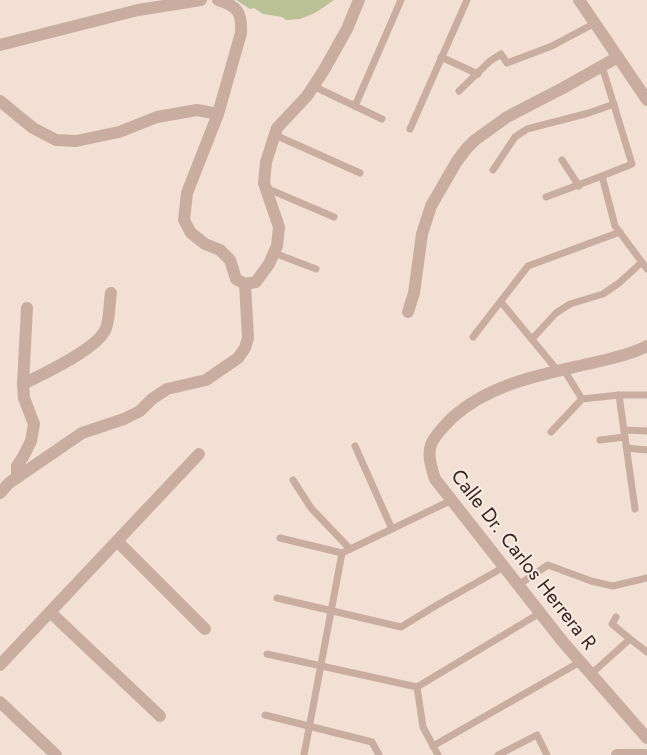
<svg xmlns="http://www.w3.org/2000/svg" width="647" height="755" font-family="Jost,sans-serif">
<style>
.green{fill:#b9c195}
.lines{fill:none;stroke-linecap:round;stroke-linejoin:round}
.lane{stroke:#caada1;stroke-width:7}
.street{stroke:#caada1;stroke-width:12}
.labels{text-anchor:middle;stroke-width:4;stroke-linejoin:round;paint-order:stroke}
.street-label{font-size:20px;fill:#342724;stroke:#faebe2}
</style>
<rect width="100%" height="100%" fill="#f2e0d5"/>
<polygon class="green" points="236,0 334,0 315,13 300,19 286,20 282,17 263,14 254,8 250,9"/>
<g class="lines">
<g class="lane">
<polyline points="441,57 478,74"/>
<polyline points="602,66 632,164 602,176 615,226 647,269"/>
<polyline points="313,86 382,119"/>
<polyline points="459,91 490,61 501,54 507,63 552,46 595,23"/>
<polyline points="355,106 401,0"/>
<polyline points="410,129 467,0"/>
<polyline points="275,135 360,173"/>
<polyline points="562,160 579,186"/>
<polyline points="493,170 515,137 527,129 589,113 614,104"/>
<polyline points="266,188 334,217"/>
<polyline points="546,197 602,176"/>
<polyline points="274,253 316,269"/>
<polyline points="501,302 558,371"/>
<polyline points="473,337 528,266 620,232"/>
<polyline points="532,339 556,313 570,304 603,294 619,283 642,262"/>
<polyline points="564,370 582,399"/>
<polyline points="619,395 635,509"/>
<polyline points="624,430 647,431"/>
<polyline points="551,432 582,399 619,395 647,395"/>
<polyline points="600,440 625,437"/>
<polyline points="355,446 392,529"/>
<polyline points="627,448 647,450"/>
<polyline points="293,480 311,508 350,549"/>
<polyline points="280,538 342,553 452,500"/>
<polyline points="518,585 548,565 591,581 613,586 647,578"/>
<polyline points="277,598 401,627 437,605 504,567"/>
<polyline points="616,617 612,624 630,639"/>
<polyline points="267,654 417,687 540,613"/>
<polyline points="591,674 630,639 647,652"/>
<polyline points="417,687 423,727 438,755"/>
<polyline points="265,715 372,742 379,755"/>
<polyline points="433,746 580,662"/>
<polyline points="304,755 342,553"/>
<polyline points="498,755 537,735 547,755"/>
</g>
<g class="street">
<path d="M218,0C238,6 242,13 241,33L218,114L187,193L184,220L191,233L205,244L220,250L230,260L236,279L245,284"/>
<polyline points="579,0 647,100"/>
<polyline points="0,45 138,10 201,0"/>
<polyline points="0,101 33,128 56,140 76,141 119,132 157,117 197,110 218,114"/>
<polyline points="245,284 256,282 269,264 277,246 279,227 264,183 266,162 277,128 307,96 324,70 347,29 359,0"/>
<polyline points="408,312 414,293 422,234 431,206 457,161 467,148 475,140 507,117 563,88 618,57"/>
<path d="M647,346C631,354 614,358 596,362C546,374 491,382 452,418C445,425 434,436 431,445C427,456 432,469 435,479L563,642L647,738"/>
<path d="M23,384C41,375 100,348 106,328C110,318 109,304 111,293"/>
<polyline points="17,477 17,466 23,457 31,441 34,424 24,398 23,384 27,308"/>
<polyline points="0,493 9,483 82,433 124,419 140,411 152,399 167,389 206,380 238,358 245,348 248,338 245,284"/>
<polyline points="117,541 205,629"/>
<polyline points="50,612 160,716"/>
<polyline points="0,665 199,454"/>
<polyline points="0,702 56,755"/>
<polyline points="617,755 645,755"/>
</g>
</g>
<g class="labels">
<g class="street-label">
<text transform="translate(524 559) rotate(52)" y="7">Calle Dr. Carlos Herrera R</text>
</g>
</g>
</svg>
